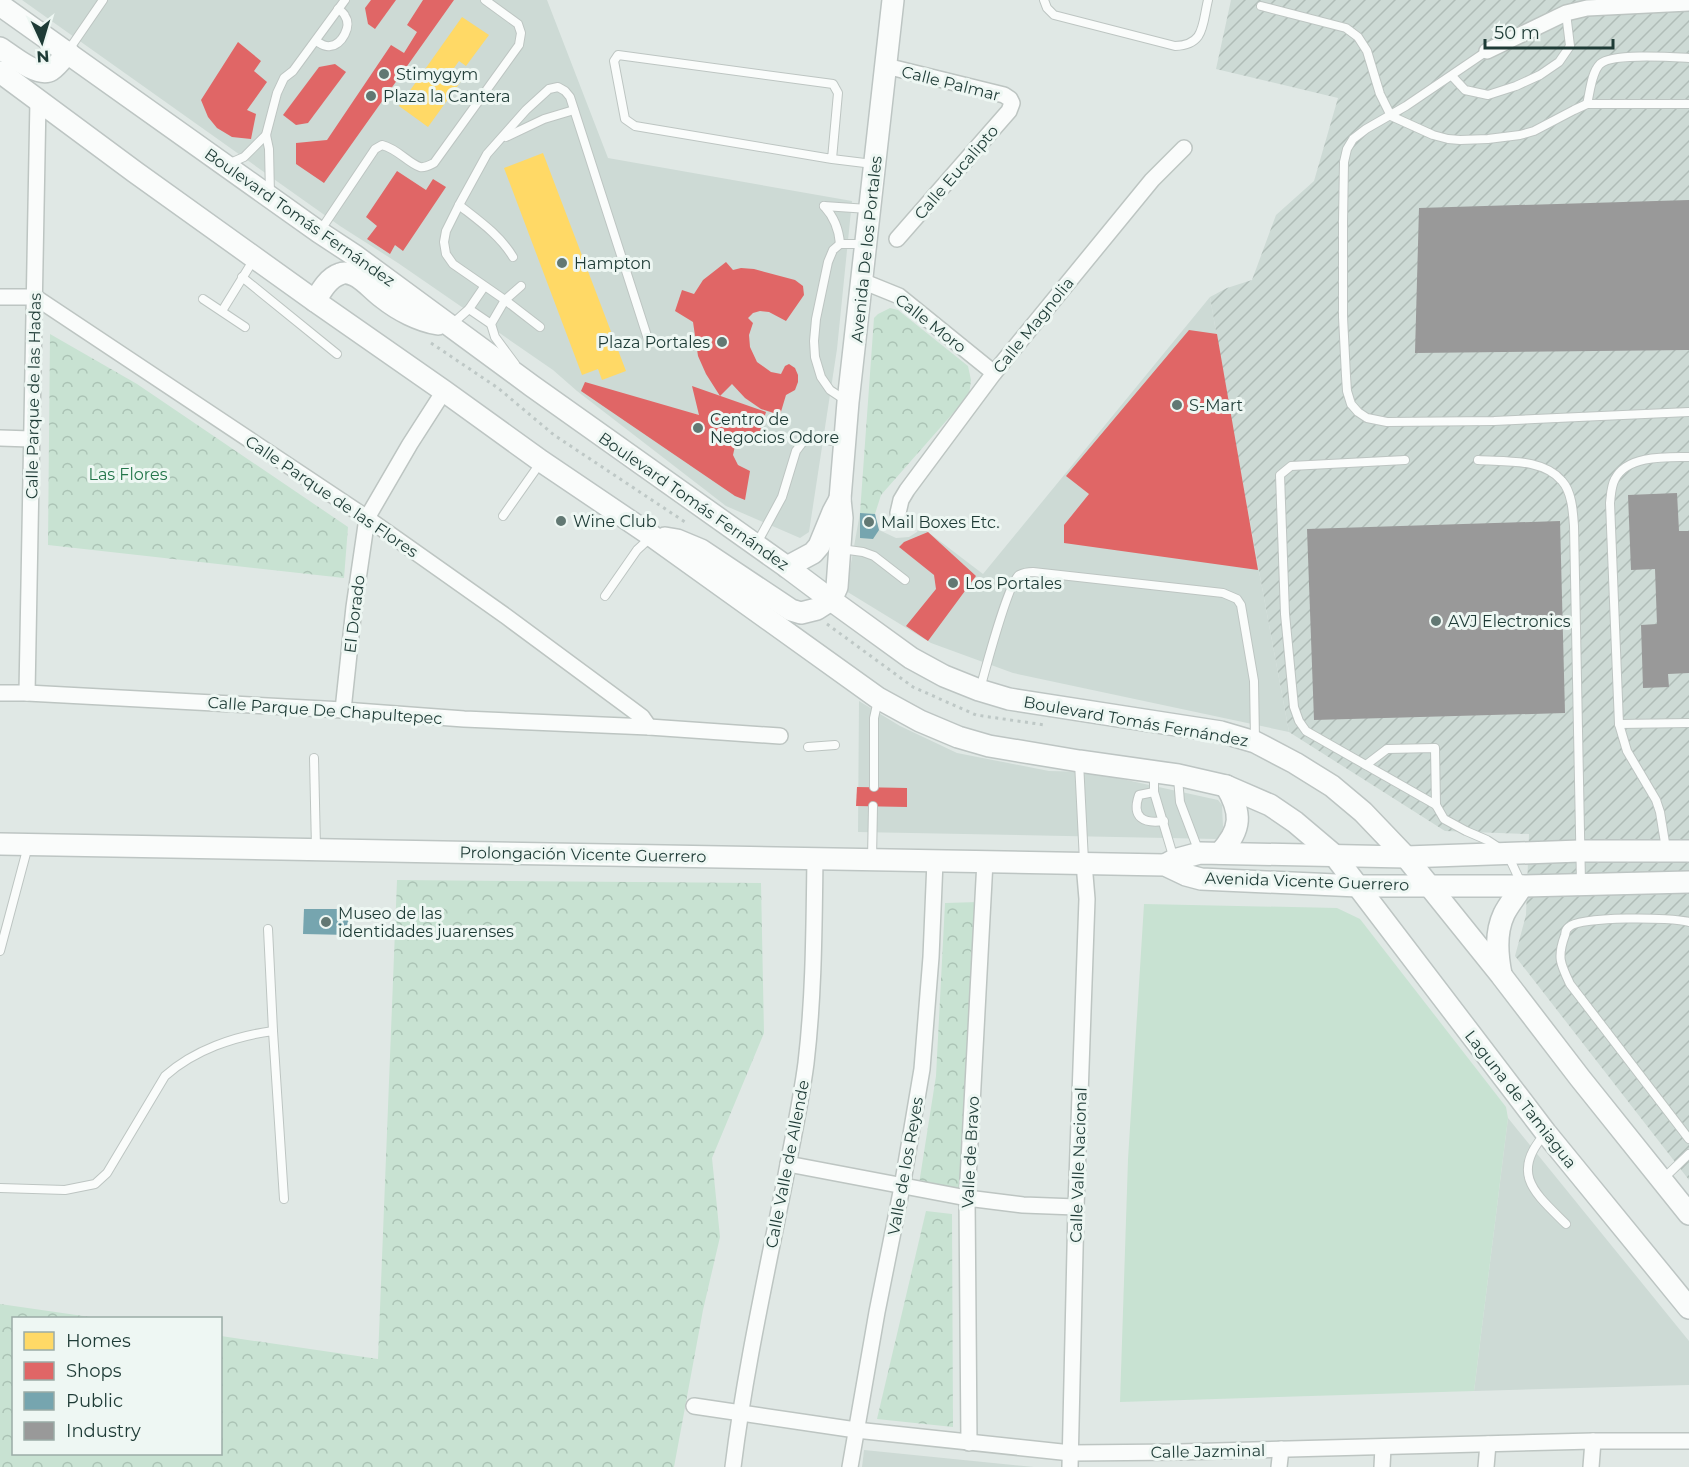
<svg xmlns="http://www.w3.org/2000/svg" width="1689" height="1467" font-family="Montserrat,sans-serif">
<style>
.built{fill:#cddad5}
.industrial{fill:url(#industrial-furrows)}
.grass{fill:#c8e2d2}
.park{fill:url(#park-crowns)}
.homes{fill:#ffd966}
.shops{fill:#e06666}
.public{fill:#76a5af}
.industry{fill:#999}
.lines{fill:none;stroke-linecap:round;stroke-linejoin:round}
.lane-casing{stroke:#bdc5c2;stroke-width:10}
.street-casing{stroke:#bdc5c2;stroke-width:18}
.secondary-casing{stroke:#bdc5c3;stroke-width:24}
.path{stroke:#bec8c6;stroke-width:3;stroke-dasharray:3 4.5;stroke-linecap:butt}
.lane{stroke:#fafcfb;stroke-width:8}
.street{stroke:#fafcfb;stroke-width:15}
.secondary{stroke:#fafcfb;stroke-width:21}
.poi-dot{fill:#627873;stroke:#eef7f3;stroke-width:2}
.labels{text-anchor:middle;stroke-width:6;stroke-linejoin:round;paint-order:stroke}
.poi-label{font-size:16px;fill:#1e3b36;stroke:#eef7f3;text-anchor:start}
.street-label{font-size:16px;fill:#1e3b36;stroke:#eef7f3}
.park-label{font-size:16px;fill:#24764b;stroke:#eef7f3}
</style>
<defs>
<pattern id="industrial-furrows" width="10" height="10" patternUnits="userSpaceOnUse" patternTransform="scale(1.5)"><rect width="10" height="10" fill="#cddad5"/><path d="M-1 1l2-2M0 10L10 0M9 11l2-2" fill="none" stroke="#b0bcb7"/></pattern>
<pattern id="park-crowns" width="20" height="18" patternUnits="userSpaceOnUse" patternTransform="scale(1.5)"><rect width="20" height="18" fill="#c8e2d2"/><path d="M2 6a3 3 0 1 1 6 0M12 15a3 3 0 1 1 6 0" fill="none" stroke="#abc3b5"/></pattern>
</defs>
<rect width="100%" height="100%" fill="#e0e8e5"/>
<g class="built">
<polygon points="22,0 547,0 608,158 852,201 837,349 809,532 800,538 726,506 577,391 553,370 398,263 340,226"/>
<polygon points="1210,297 1235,442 1289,732 1013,673 931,643 846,591 860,513 875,514 879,530 896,538 909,537 917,532 920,526 983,574"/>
<polygon points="859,701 900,726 957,753 1049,771 1090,772 1218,800 1222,805 1223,827 1220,836 1217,839 858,832"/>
<polygon points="1508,1118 1689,1341 1689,1385 1474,1391"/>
<polygon points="864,1450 1034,1467 862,1467"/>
</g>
<polygon class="industrial" points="1231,0 1689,0 1689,1180 1515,956 1526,915 1529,834 1445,831 1289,732 1235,442 1210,297 1227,288 1252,280 1276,215 1314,181 1338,98 1216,69"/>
<polygon class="grass" points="1144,904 1337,908 1360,919 1506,1107 1508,1118 1474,1391 1120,1402 1128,1159"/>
<g class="park">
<polygon points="890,308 898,310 968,366 971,380 969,395 881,495 875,514 860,513 874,318 878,314"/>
<polygon points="50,334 137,384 348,527 344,578 48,545"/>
<polygon points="397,880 761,883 764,1033 712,1158 720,1237 703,1310 674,1467 0,1467 0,1304 97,1318 14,1318 14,1454 220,1454 221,1336 378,1359"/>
<polygon points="978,902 964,1189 919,1184 936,1076 945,903"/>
<polygon points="926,1211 952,1214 953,1427 877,1419"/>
</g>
<g class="homes">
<polygon points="462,17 489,35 466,66 459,61 454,68 464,77 428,127 399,106"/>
<polygon points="543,153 626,371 602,380 598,369 582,375 504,168"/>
</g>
<g class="shops">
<polygon points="371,0 396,0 375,29 368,24 365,8"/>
<polygon points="423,0 454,0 324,183 296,164 296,143 327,140 391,45 404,53 417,32 407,25"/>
<polygon points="238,42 261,61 254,71 267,82 247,110 256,114 251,139 232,137 217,128 208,117 201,100"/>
<polygon points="335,64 346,72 308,123 296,125 283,115 319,67"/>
<polygon points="397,171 426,190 433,179 446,187 403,251 395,245 390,254 367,239 377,226 366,217"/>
<polygon points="726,262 733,270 741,268 754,269 795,280 803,286 804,295 786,321 769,312 760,311 753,313 748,318 753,323 749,335 750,347 757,362 771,372 781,374 785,366 789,364 795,368 798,375 798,382 795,390 786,395 780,415 761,409 745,398 732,384 720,396 706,374 698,356 693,322 675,311 682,290 694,294 703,280"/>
<polygon points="1189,330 1217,334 1258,570 1064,543 1064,525 1089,494 1066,476"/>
<polygon points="585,382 699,415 692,386 766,412 756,444 743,441 735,446 733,455 738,465 750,471 745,500 735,496 581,391"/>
<polygon points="928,532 976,576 928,641 906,626 936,589 934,575 899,547 904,542"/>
<polygon points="857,787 907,788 907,807 856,806"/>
</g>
<g class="public">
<polygon points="860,513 875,514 879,530 873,539 860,538"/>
<polygon points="304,909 349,909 349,935 303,934"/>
</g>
<g class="industry">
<polygon points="1689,200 1689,350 1415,353 1419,208"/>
<polygon points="1677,493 1679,531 1689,531 1689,673 1668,674 1669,687 1643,688 1641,625 1657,624 1655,569 1631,570 1628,495"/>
<polygon points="1560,521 1565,713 1314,720 1307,529"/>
</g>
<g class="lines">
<defs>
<g id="lane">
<path d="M1044,0L1047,8L1054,15L1175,46C1205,45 1202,25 1208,0"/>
<polyline points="1261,6 1346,28 1358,37 1367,51 1380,94 1391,116 1433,135 1448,139 1460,140 1488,139 1520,135 1534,131 1574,110 1587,104 1689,104"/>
<path d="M316,41C321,44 325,47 330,46C342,45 352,26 345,16C344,13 341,11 338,9"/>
<polyline points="68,51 103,0"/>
<polyline points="1487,51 1406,106 1366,129 1353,139 1347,149 1344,162 1343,222 1343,317 1346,376 1347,391 1351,404 1358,412 1367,418 1387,422 1494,421 1689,412"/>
<polyline points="1452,76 1465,90 1488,95 1516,86 1540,75 1559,62 1570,46 1566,13"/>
<path d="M1587,104C1590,93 1591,73 1600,64C1612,53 1671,57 1689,58"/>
<polyline points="506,137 544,119 574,110"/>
<polyline points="832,159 838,93 833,84 618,55 614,61 625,119 635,126 832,159 873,164"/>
<polyline points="228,164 244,157 266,135"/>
<polyline points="270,195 269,149 266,135 277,93 284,78 293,71 345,0"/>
<path d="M459,205C478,220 500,235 513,257"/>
<polyline points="824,206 868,209"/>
<path d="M824,206C834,217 839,228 840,244"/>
<path d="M320,231L375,149L382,145C398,149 408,163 420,167C425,168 430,165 434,163L519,45L521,33L518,24L485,0"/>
<polyline points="242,277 337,354"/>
<polyline points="203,299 245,327"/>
<polyline points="469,309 491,324"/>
<polyline points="222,311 254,259"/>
<polyline points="452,324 469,309 484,287"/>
<polyline points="540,327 505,300 453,264 446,254 444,242 446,231 459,205 487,154 526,110 549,89 558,87 565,91 570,97 648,339"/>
<polyline points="515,364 495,337 491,324 505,300 521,286"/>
<polyline points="845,400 830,390 821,377 815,357 814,341 816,319 828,262 833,250 840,244 864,244"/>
<polyline points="1405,460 1291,466 1280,475 1285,614 1294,707 1299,721 1306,731 1436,805 1444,819 1466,831 1487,840 1507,853 1522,885"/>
<path d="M1478,460C1505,462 1543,458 1562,481C1572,492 1573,512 1574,526L1581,883"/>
<polyline points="503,516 541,462"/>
<polyline points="756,545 782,497 796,451 802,443 809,439 821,439 844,443"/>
<polyline points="841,549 863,552 874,556 905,580"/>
<polyline points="605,596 637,550 650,538"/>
<path d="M980,689C985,671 1008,583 1019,575C1023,573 1029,572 1033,572L1223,593L1237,599L1241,605L1254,681L1255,740"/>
<polyline points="1619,724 1689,723"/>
<polyline points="808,747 835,745"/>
<polyline points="314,758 316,848"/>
<polyline points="1079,762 1084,861"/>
<polyline points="1366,765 1387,749 1435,748 1436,805"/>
<polyline points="1154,775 1154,792 1174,859"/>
<polyline points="1178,778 1180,802 1199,852"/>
<polyline points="874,787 874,718 878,700"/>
<path d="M1154,792L1139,795C1131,818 1144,824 1164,821"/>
<path d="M1666,849L1660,812L1656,800L1627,751L1619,724L1610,503C1611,495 1611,486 1615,479C1627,455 1666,457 1689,457"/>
<polyline points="872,859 873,806"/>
<path d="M1689,922C1673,917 1580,916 1569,927C1565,930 1566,931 1565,935C1557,957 1560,963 1570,984L1689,1139"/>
<polyline points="268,929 273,1031"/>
<polyline points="0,951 28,846"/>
<path d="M1545,1134C1509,1174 1536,1194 1566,1224"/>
<polyline points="1663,1179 1689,1154"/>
<path d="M0,1188L65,1190L95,1184L107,1173L165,1076C194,1050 235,1036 273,1031L284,1199"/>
</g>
<g id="street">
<polyline points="1487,51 1566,13 1587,8 1689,3"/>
<polyline points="886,66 1004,95 1010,99 1012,103 1009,111 897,239"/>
<polyline points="862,281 899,296 994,373"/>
<polyline points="0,297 35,297 367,518 507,617 630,708 642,717 649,727"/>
<polyline points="0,438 31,439"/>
<polyline points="898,513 901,500 907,490 994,373 1152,180 1184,148"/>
<polyline points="0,693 27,693 343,710 464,719 649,727 780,736"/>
<polyline points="27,693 38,100"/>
<polyline points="343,710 354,607 367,518 410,444 444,391"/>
<polyline points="788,1164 967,1198 1023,1205 1076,1207"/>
<polyline points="694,1406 856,1430 1071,1453 1180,1452 1593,1441 1689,1441"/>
<polyline points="969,1443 967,1198 985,861"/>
<path d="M733,1467C745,1369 767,1272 786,1175C793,1138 801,1101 806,1063C814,995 814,926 815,858"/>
<polyline points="850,1467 877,1312 902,1187 922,1069 931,957 935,861"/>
<polyline points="1070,1467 1076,1207 1087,899 1084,863"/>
<polyline points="1279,1467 1281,1449"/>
<polyline points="1382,1467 1383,1447"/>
<polyline points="1486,1467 1488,1444"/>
<polyline points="1591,1467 1593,1441"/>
</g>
<g id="secondary">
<polyline points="0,5 319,232 354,255 532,386 787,567 831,600 911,658 944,676 979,690 1009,699 1221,732 1255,742 1295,763 1332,786 1363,812 1406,857 1501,975 1580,1078 1689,1214"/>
<path d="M0,48C11,55 38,78 51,70C57,66 63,58 68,52"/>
<polyline points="0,72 135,172 315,301 444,391 541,461 652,536 878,698 920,721 958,737 989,746 1079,761 1178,775 1226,786 1270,805 1295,822 1334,855 1546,1133 1689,1308"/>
<path d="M315,301C321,291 328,278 340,274C344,272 349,273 354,275C365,280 373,291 383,298C398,310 419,321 438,324"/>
<polyline points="665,538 677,540 701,550 791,610 801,613 817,609 831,600 837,587 842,518 840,499 848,402 893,0"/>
<polyline points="787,567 813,553 819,546 833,512 840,499"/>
<polyline points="0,844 1165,865 1186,875 1201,879 1358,886 1522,886 1689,882"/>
<path d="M1220,853C1242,829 1242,813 1226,786"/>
<polyline points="1165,865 1174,860 1200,853 1406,857 1580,851 1689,851"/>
<path d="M1501,974C1497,954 1495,933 1504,914C1509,904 1517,895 1522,886"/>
</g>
</defs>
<use href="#lane" class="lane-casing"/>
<use href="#street" class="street-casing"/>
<use href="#secondary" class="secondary-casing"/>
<g class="path">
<polyline points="431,343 498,388 554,435 685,522"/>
<polyline points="827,624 913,687 976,715 1045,725"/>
</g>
<use href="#lane" class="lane"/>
<use href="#street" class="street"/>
<use href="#secondary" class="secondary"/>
</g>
<g class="poi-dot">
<circle cx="384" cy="74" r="6"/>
<circle cx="371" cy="96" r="6"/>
<circle cx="562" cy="263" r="6"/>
<circle cx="722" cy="342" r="6"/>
<circle cx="1177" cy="405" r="6"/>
<circle cx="698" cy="428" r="6"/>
<circle cx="561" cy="521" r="6"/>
<circle cx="869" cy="522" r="6"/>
<circle cx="953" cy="583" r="6"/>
<circle cx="1436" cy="621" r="6"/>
<circle cx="326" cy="922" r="6"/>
</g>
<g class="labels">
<g class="poi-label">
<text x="396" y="80">Stimygym</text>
<text x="383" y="102">Plaza la Cantera</text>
<text x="574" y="269">Hampton</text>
<text x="710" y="348" text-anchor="end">Plaza Portales</text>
<text x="1189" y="411">S-Mart</text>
<text x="710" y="425">Centro de<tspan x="710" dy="18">Negocios Odore</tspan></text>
<text x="573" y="527">Wine Club</text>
<text x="881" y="528">Mail Boxes Etc.</text>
<text x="965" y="589">Los Portales</text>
<text x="1448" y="627">AVJ Electronics</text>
<text x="338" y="919">Museo de las<tspan x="338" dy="18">identidades juarenses</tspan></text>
</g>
<g class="street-label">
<text transform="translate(951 83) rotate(14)" y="6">Calle Palmar</text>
<text transform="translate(956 172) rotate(-49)" y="6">Calle Eucalipto</text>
<text transform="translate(300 217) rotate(35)" y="6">Boulevard Tomás Fernández</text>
<text transform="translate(866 249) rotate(-84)" y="6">Avenida De los Portales</text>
<text transform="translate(931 323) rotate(38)" y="6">Calle Moro</text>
<text transform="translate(1033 325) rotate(-51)" y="6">Calle Magnolia</text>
<text transform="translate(33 396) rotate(-89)" y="6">Calle Parque de las Hadas</text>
<text transform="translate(332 496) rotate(34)" y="6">Calle Parque de las Flores</text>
<text transform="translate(694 501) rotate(35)" y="6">Boulevard Tomás Fernández</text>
<text transform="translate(354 614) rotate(-83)" y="6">El Dorado</text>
<text transform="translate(325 710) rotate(4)" y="6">Calle Parque De Chapultepec</text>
<text transform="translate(1136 721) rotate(10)" y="6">Boulevard Tomás Fernández</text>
<text transform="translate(583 854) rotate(1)" y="6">Prolongación Vicente Guerrero</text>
<text transform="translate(1307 881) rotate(2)" y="6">Avenida Vicente Guerrero</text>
<text transform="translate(1521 1099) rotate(52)" y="6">Laguna de Tamiagua</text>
<text transform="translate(970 1152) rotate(-87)" y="6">Valle de Bravo</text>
<text transform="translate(787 1164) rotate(-79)" y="6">Calle Valle de Allende</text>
<text transform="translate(1078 1165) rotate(-88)" y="6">Calle Valle Nacional</text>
<text transform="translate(905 1166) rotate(-80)" y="6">Valle de los Reyes</text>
<text transform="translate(1208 1451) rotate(-1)" y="6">Calle Jazminal</text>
</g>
<g class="park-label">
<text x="128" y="480">Las Flores</text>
</g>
</g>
<rect x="12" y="1317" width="210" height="138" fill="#eef7f3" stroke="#9baca7" stroke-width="1.5"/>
<rect x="24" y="1332" width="30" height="18" fill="#ffd966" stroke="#9baca7" stroke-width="1.5"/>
<text x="66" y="1347" font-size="18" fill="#1e3b36">Homes</text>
<rect x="24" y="1362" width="30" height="18" fill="#e06666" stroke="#9baca7" stroke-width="1.5"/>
<text x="66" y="1377" font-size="18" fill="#1e3b36">Shops</text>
<rect x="24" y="1392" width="30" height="18" fill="#76a5af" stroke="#9baca7" stroke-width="1.5"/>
<text x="66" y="1407" font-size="18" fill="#1e3b36">Public</text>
<rect x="24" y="1422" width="30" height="18" fill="#999999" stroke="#9baca7" stroke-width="1.5"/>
<text x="66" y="1437" font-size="18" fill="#1e3b36">Industry</text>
<g transform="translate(42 42) rotate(176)" stroke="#eef7f3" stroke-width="4.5" paint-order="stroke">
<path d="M0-4.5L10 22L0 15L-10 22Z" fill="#1e3b36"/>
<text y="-9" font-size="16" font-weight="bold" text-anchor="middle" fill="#1e3b36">N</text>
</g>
<path d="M1485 39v9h128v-9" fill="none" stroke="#1e3b36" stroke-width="3"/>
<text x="1494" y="39" font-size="18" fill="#1e3b36" stroke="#eef7f3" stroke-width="4.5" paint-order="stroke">50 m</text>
</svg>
